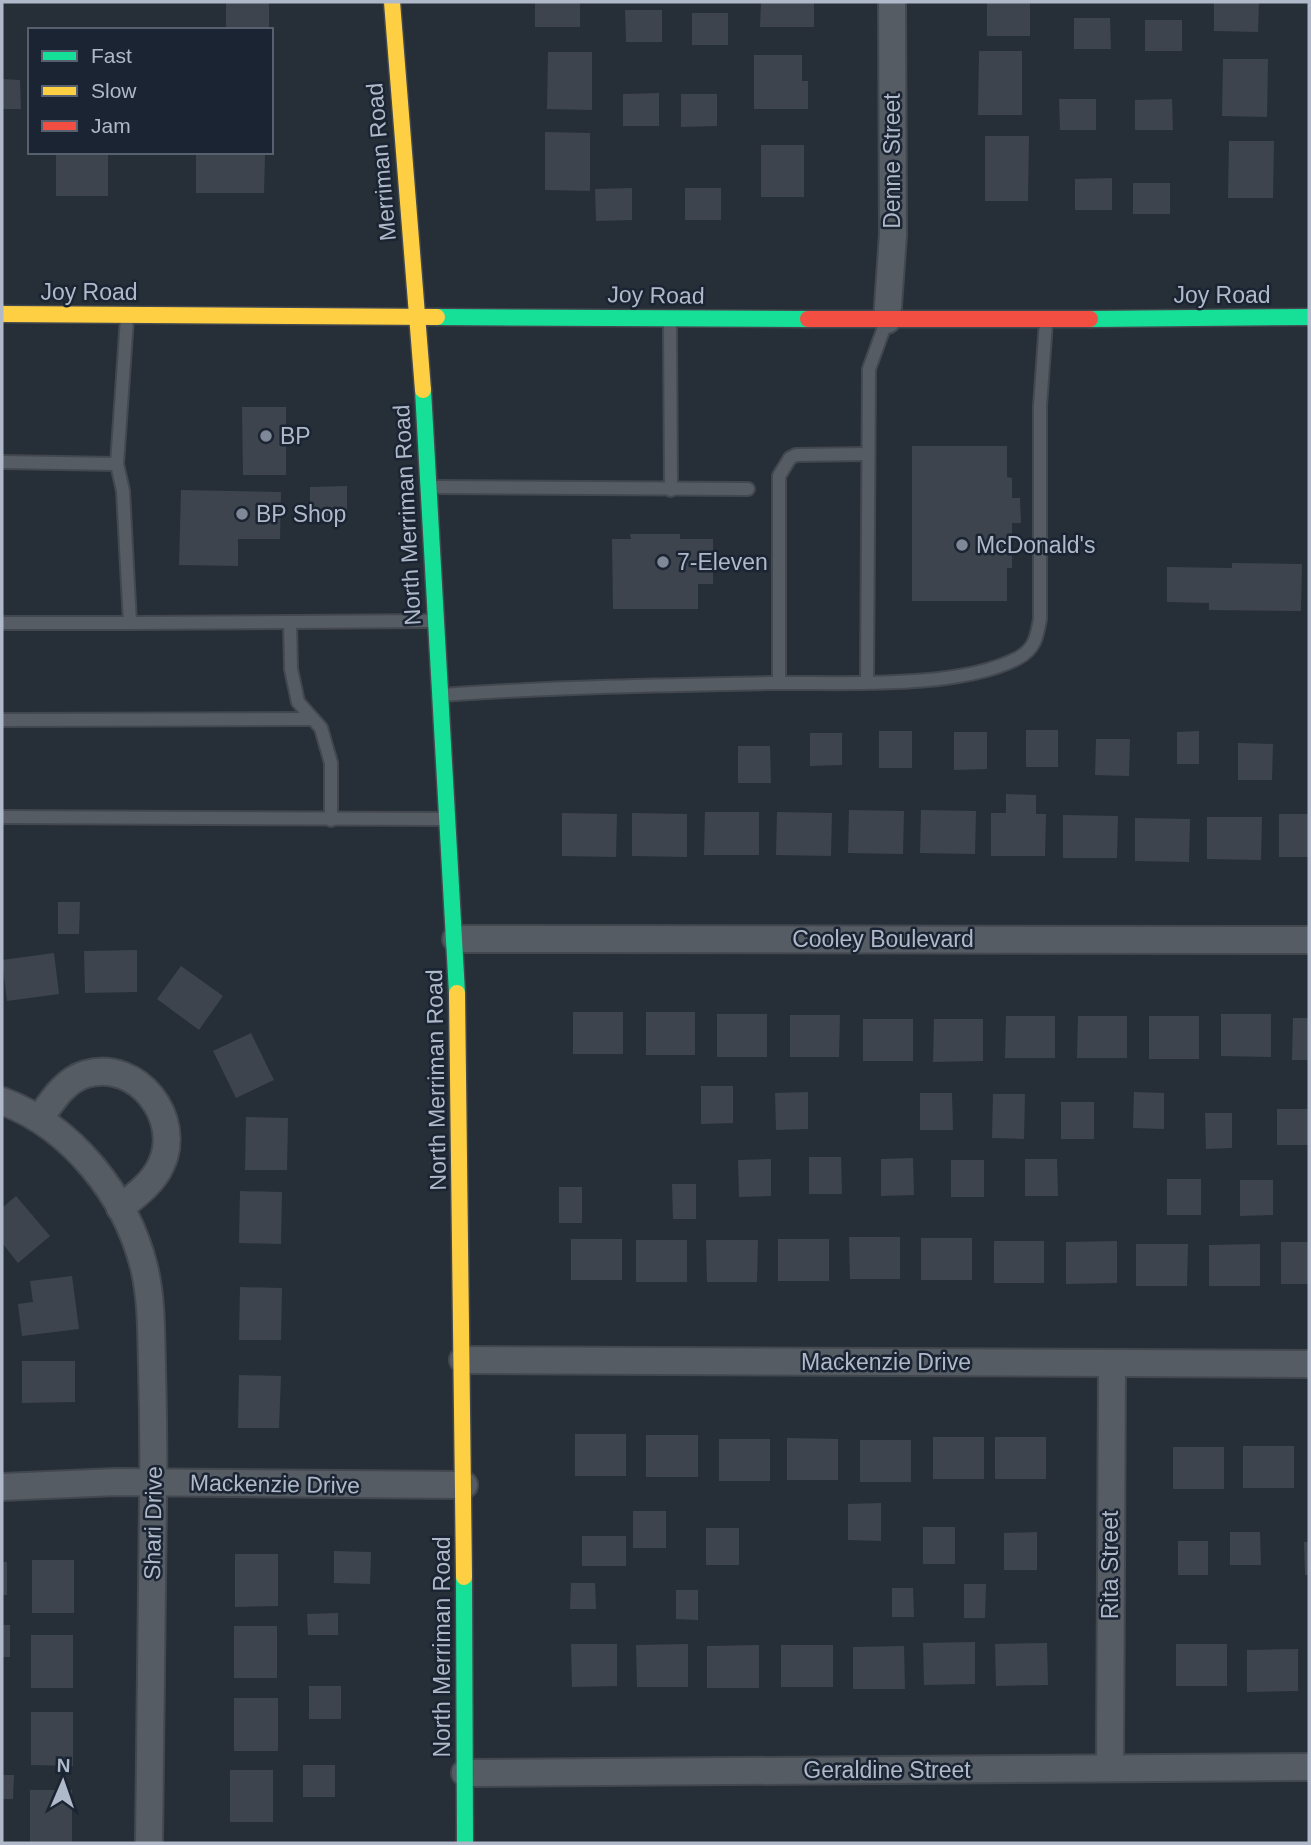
<svg xmlns="http://www.w3.org/2000/svg" width="1311" height="1845" font-family="Arial,sans-serif">
<style>
.building{fill:#3e444d}
.lines{fill:none;stroke-linecap:round;stroke-linejoin:round}
.lane-casing{stroke:#43484f;stroke-width:16}
.street-casing{stroke:#43484f;stroke-width:30}
.fast-casing{stroke:#43484f;stroke-width:19}
.slow-casing{stroke:#43484f;stroke-width:19}
.jam-casing{stroke:#43484f;stroke-width:19}
.lane{stroke:#565c64;stroke-width:12}
.street{stroke:#565c64;stroke-width:26}
.fast{stroke:#16e098;stroke-width:16}
.slow{stroke:#ffcf43;stroke-width:16}
.jam{stroke:#f24e42;stroke-width:16}
.poi-dot{fill:#7f8896;stroke:#1a2432;stroke-width:2.5}
.labels{text-anchor:middle;stroke-width:5;stroke-linejoin:round;paint-order:stroke}
.street-label{font-size:23px;fill:#afb9c9;stroke:#1a2432}
.poi-label{font-size:23px;fill:#afb9c9;stroke:#1a2432;text-anchor:start}
</style>
<rect width="100%" height="100%" fill="#262e37"/>
<g class="building">
<rect x="226" y="2" width="43" height="28"/>
<rect x="535" y="2" width="45" height="25"/>
<polygon points="761,2 814,2 814,27 760,27"/>
<rect x="987" y="2" width="43" height="34"/>
<polygon points="1214,2 1259,2 1258,32 1214,31"/>
<polygon points="625,10 662,10 662,42 626,42"/>
<rect x="692" y="13" width="36" height="32"/>
<polygon points="1074,18 1110,18 1111,49 1074,49"/>
<rect x="1145" y="20" width="37" height="31"/>
<polygon points="979,51 1022,51 1022,115 978,115"/>
<polygon points="548,52 592,52 592,110 547,109"/>
<polygon points="754,55 802,55 802,81 808,81 808,109 754,109"/>
<polygon points="1223,59 1268,59 1267,117 1222,116"/>
<polygon points="2,79 20,80 21,109 2,109"/>
<polygon points="659,93 659,126 623,126 623,94"/>
<polygon points="681,94 717,94 717,126 681,127"/>
<polygon points="1059,99 1096,99 1096,130 1060,130"/>
<polygon points="1172,99 1173,130 1135,130 1135,100"/>
<polygon points="545,132 590,133 590,191 545,190"/>
<polygon points="985,136 1029,136 1028,201 985,201"/>
<polygon points="1229,141 1274,141 1273,198 1228,198"/>
<rect x="761" y="145" width="43" height="52"/>
<rect x="56" y="152" width="52" height="44"/>
<polygon points="196,154 265,155 264,193 196,193"/>
<polygon points="1112,178 1112,210 1075,210 1075,179"/>
<rect x="1133" y="183" width="37" height="31"/>
<polygon points="632,188 632,220 596,221 595,189"/>
<rect x="685" y="188" width="36" height="32"/>
<polygon points="242,407 286,407 286,475 243,475"/>
<polygon points="912,446 1007,446 1007,477 1012,478 1012,498 1020,498 1021,523 1012,523 1012,568 1007,568 1007,601 912,601"/>
<polygon points="347,486 347,519 310,519 310,487"/>
<polygon points="181,490 281,492 280,539 238,539 238,566 179,565"/>
<polygon points="630,534 680,534 680,539 713,539 713,584 698,584 698,609 613,609 612,539 631,539"/>
<polygon points="1232,563 1302,564 1301,611 1209,610 1209,603 1167,602 1167,567 1232,568"/>
<rect x="1026" y="730" width="32" height="37"/>
<rect x="879" y="731" width="33" height="37"/>
<polygon points="1199,731 1199,764 1177,764 1177,732"/>
<polygon points="954,732 987,732 987,769 954,770"/>
<polygon points="810,733 842,733 842,765 810,766"/>
<polygon points="1096,739 1130,739 1129,776 1095,775"/>
<polygon points="1238,743 1273,744 1272,780 1238,780"/>
<polygon points="738,746 770,746 771,783 738,783"/>
<polygon points="1006,794 1036,795 1036,814 1046,814 1045,856 991,856 991,813 1006,813"/>
<polygon points="849,810 904,811 903,854 848,853"/>
<polygon points="921,810 976,811 975,854 920,853"/>
<polygon points="705,812 759,812 759,855 704,855"/>
<polygon points="777,812 832,813 831,856 776,855"/>
<polygon points="562,813 617,814 616,857 562,856"/>
<polygon points="632,813 687,814 687,857 632,856"/>
<rect x="1279" y="814" width="30" height="43"/>
<polygon points="1063,815 1118,816 1117,858 1063,858"/>
<polygon points="1207,817 1262,817 1261,860 1207,859"/>
<polygon points="1135,818 1190,819 1189,862 1135,861"/>
<polygon points="58,902 80,902 79,934 58,934"/>
<polygon points="137,950 137,992 85,993 84,951"/>
<polygon points="54,953 59,994 7,1001 2,960"/>
<polygon points="181,966 223,996 199,1030 157,999"/>
<rect x="573" y="1012" width="50" height="42"/>
<rect x="646" y="1012" width="49" height="43"/>
<rect x="717" y="1014" width="50" height="43"/>
<polygon points="1221,1014 1271,1014 1271,1057 1221,1056"/>
<polygon points="790,1015 840,1015 839,1057 790,1057"/>
<polygon points="1006,1016 1055,1016 1055,1058 1005,1058"/>
<polygon points="1078,1016 1127,1016 1127,1058 1077,1058"/>
<rect x="1149" y="1016" width="50" height="43"/>
<polygon points="1293,1018 1309,1018 1309,1060 1292,1060"/>
<rect x="863" y="1019" width="50" height="42"/>
<polygon points="934,1019 983,1019 983,1061 933,1062"/>
<polygon points="251,1033 274,1080 236,1098 213,1051"/>
<polygon points="701,1086 733,1086 733,1123 701,1124"/>
<polygon points="808,1092 808,1129 776,1130 775,1093"/>
<polygon points="1134,1092 1164,1093 1164,1129 1133,1128"/>
<polygon points="920,1093 952,1093 953,1130 920,1130"/>
<polygon points="993,1094 1025,1094 1024,1139 992,1138"/>
<rect x="1061" y="1102" width="33" height="37"/>
<rect x="1277" y="1109" width="31" height="36"/>
<polygon points="1205,1113 1232,1113 1232,1148 1206,1149"/>
<polygon points="246,1117 288,1118 287,1170 245,1170"/>
<polygon points="809,1157 841,1157 842,1194 809,1194"/>
<polygon points="913,1158 914,1195 881,1196 881,1159"/>
<polygon points="771,1159 771,1196 739,1197 738,1160"/>
<polygon points="1025,1159 1057,1159 1058,1196 1025,1196"/>
<rect x="951" y="1160" width="33" height="37"/>
<rect x="1167" y="1179" width="34" height="36"/>
<polygon points="1240,1180 1273,1180 1273,1215 1240,1216"/>
<polygon points="672,1184 696,1184 696,1219 673,1219"/>
<rect x="559" y="1187" width="23" height="36"/>
<polygon points="240,1191 282,1192 281,1244 239,1243"/>
<polygon points="16,1196 50,1236 18,1263 2,1243 2,1208"/>
<polygon points="849,1237 900,1237 900,1279 850,1279"/>
<rect x="921" y="1238" width="51" height="42"/>
<rect x="571" y="1239" width="51" height="41"/>
<rect x="778" y="1239" width="51" height="42"/>
<rect x="636" y="1240" width="51" height="42"/>
<polygon points="706,1240 758,1240 757,1282 707,1282"/>
<rect x="994" y="1241" width="50" height="42"/>
<polygon points="1117,1241 1117,1283 1066,1284 1066,1242"/>
<rect x="1281" y="1242" width="28" height="42"/>
<polygon points="1136,1244 1188,1244 1187,1286 1136,1286"/>
<polygon points="1260,1244 1260,1286 1209,1286 1209,1245"/>
<polygon points="72,1276 79,1329 22,1336 18,1304 33,1302 30,1281"/>
<polygon points="240,1287 282,1288 281,1340 239,1340"/>
<polygon points="22,1361 75,1361 75,1402 22,1403"/>
<polygon points="239,1375 281,1376 279,1428 238,1428"/>
<rect x="575" y="1434" width="51" height="42"/>
<rect x="646" y="1435" width="52" height="42"/>
<rect x="933" y="1437" width="51" height="42"/>
<rect x="995" y="1437" width="51" height="42"/>
<polygon points="787,1438 838,1439 838,1480 787,1480"/>
<rect x="719" y="1439" width="51" height="42"/>
<rect x="860" y="1440" width="51" height="42"/>
<rect x="1243" y="1446" width="51" height="42"/>
<rect x="1173" y="1447" width="51" height="42"/>
<polygon points="881,1503 881,1541 848,1540 848,1504"/>
<rect x="633" y="1511" width="33" height="37"/>
<rect x="923" y="1527" width="32" height="37"/>
<rect x="706" y="1528" width="33" height="37"/>
<polygon points="1037,1532 1037,1570 1004,1570 1004,1533"/>
<polygon points="1230,1532 1260,1532 1261,1565 1230,1565"/>
<rect x="582" y="1536" width="44" height="30"/>
<rect x="1178" y="1541" width="30" height="34"/>
<polygon points="1304,1542 1309,1542 1309,1575 1305,1575"/>
<polygon points="334,1551 371,1552 370,1584 334,1583"/>
<polygon points="235,1554 278,1554 278,1606 235,1607"/>
<rect x="32" y="1560" width="42" height="53"/>
<rect x="2" y="1562" width="5" height="33"/>
<polygon points="571,1583 595,1583 596,1609 570,1609"/>
<polygon points="964,1584 986,1584 985,1618 964,1618"/>
<polygon points="892,1588 913,1588 914,1617 892,1617"/>
<polygon points="676,1590 698,1590 698,1620 676,1619"/>
<polygon points="338,1613 338,1635 308,1635 307,1614"/>
<rect x="2" y="1625" width="8" height="32"/>
<rect x="234" y="1626" width="43" height="52"/>
<rect x="31" y="1635" width="42" height="53"/>
<polygon points="975,1642 975,1684 924,1685 923,1643"/>
<polygon points="1047,1643 1048,1685 996,1686 995,1644"/>
<polygon points="571,1644 617,1644 617,1686 572,1687"/>
<polygon points="688,1644 688,1687 637,1687 636,1645"/>
<rect x="1176" y="1644" width="51" height="42"/>
<polygon points="759,1645 759,1688 707,1688 707,1646"/>
<rect x="781" y="1645" width="52" height="42"/>
<polygon points="904,1646 905,1689 853,1689 853,1647"/>
<polygon points="1298,1649 1298,1691 1247,1692 1247,1650"/>
<rect x="309" y="1686" width="32" height="33"/>
<rect x="234" y="1698" width="44" height="53"/>
<polygon points="31,1712 73,1712 73,1766 31,1765"/>
<rect x="303" y="1765" width="32" height="32"/>
<rect x="230" y="1770" width="43" height="52"/>
<polygon points="2,1775 14,1775 13,1799 2,1799"/>
<rect x="30" y="1790" width="42" height="53"/>
</g>
<g class="lines">
<defs>
<g id="lane">
<polyline points="670,321 671,490"/>
<polyline points="2,462 117,464 123,491 130,623 432,621"/>
<polyline points="117,464 127,318"/>
<polyline points="430,487 748,489"/>
<polyline points="2,623 130,623"/>
<polyline points="290,623 291,669 298,702 321,728 331,763 331,820"/>
<polyline points="867,682 869,369 885,325"/>
<polyline points="779,683 779,476 790,458 796,455 868,454"/>
<path d="M443,695C552,687 662,685 771,683C841,682 957,690 1018,658C1035,649 1037,636 1040,619V406L1046,322"/>
<polyline points="2,720 313,719"/>
<polyline points="2,817 446,819"/>
</g>
<g id="street">
<polyline points="887,320 893,235 892,2"/>
<polyline points="456,939 1309,940"/>
<path d="M2,1101C72,1127 126,1195 144,1267C152,1300 151,1334 152,1367C153,1411 154,1455 153,1499C151,1614 150,1729 149,1843"/>
<path d="M40,1118C52,1101 65,1080 86,1074C138,1059 183,1119 161,1165C153,1183 135,1196 120,1208"/>
<polyline points="463,1360 1309,1364"/>
<polyline points="2,1487 116,1482 464,1485"/>
<polyline points="1110,1768 1112,1363"/>
<polyline points="465,1773 1309,1767"/>
</g>
<g id="fast">
<polyline points="437,317 808,319"/>
<polyline points="1090,319 1309,317"/>
<polyline points="423,390 457,993"/>
<polyline points="464,1577 465,1843"/>
</g>
<g id="slow">
<polyline points="392,2 423,390"/>
<polyline points="2,314 437,317"/>
<polyline points="457,993 464,1577"/>
</g>
<polyline id="jam" points="808,319 1090,319"/>
</defs>
<use href="#lane" class="lane-casing"/>
<use href="#street" class="street-casing"/>
<use href="#fast" class="fast-casing"/>
<use href="#slow" class="slow-casing"/>
<use href="#jam" class="jam-casing"/>
<use href="#lane" class="lane"/>
<use href="#street" class="street"/>
<use href="#fast" class="fast"/>
<use href="#slow" class="slow"/>
<use href="#jam" class="jam"/>
</g>
<g class="poi-dot">
<circle cx="266" cy="436" r="7"/>
<circle cx="242" cy="514" r="7"/>
<circle cx="962" cy="545" r="7"/>
<circle cx="663" cy="562" r="7"/>
</g>
<g class="labels">
<g class="street-label">
<text transform="translate(892 161) rotate(-90)" y="8">Denne Street</text>
<text transform="translate(381 162) rotate(-95)" y="8">Merriman Road</text>
<text x="89" y="300">Joy Road</text>
<text transform="translate(656 295) rotate(1)" y="8">Joy Road</text>
<text x="1222" y="303">Joy Road</text>
<text transform="translate(407 515) rotate(-93)" y="8">North Merriman Road</text>
<text x="883" y="947">Cooley Boulevard</text>
<text transform="translate(436 1080) rotate(-91)" y="8">North Merriman Road</text>
<text x="886" y="1370">Mackenzie Drive</text>
<text transform="translate(275 1484) rotate(1)" y="8">Mackenzie Drive</text>
<text transform="translate(153 1523) rotate(-89)" y="8">Shari Drive</text>
<text transform="translate(1110 1565) rotate(-90)" y="8">Rita Street</text>
<text transform="translate(442 1647) rotate(-90)" y="8">North Merriman Road</text>
<text x="887" y="1778">Geraldine Street</text>
</g>
<g class="poi-label">
<text x="280" y="444">BP</text>
<text x="256" y="522">BP Shop</text>
<text x="976" y="553">McDonald's</text>
<text x="677" y="570">7-Eleven</text>
</g>
</g>
<rect width="1311" height="1845" fill="none" stroke="#afb9c9" stroke-width="7"/>
<rect x="28" y="28" width="245" height="126" fill="#1a2432" stroke="#56606e" stroke-width="2"/>
<rect x="42" y="51" width="35" height="10" fill="#16e098" stroke="#56606e" stroke-width="2"/>
<text x="91" y="63" font-size="21" fill="#afb9c9">Fast</text>
<rect x="42" y="86" width="35" height="10" fill="#ffcf43" stroke="#56606e" stroke-width="2"/>
<text x="91" y="98" font-size="21" fill="#afb9c9">Slow</text>
<rect x="42" y="121" width="35" height="10" fill="#f24e42" stroke="#56606e" stroke-width="2"/>
<text x="91" y="133" font-size="21" fill="#afb9c9">Jam</text>
<g transform="translate(63 1782) rotate(2)" stroke="#1a2432" stroke-width="5" paint-order="stroke">
<path d="M0-5L12 26L0 18L-12 26Z" fill="#afb9c9"/>
<text y="-10" font-size="19" font-weight="bold" text-anchor="middle" fill="#afb9c9">N</text>
</g>
</svg>
